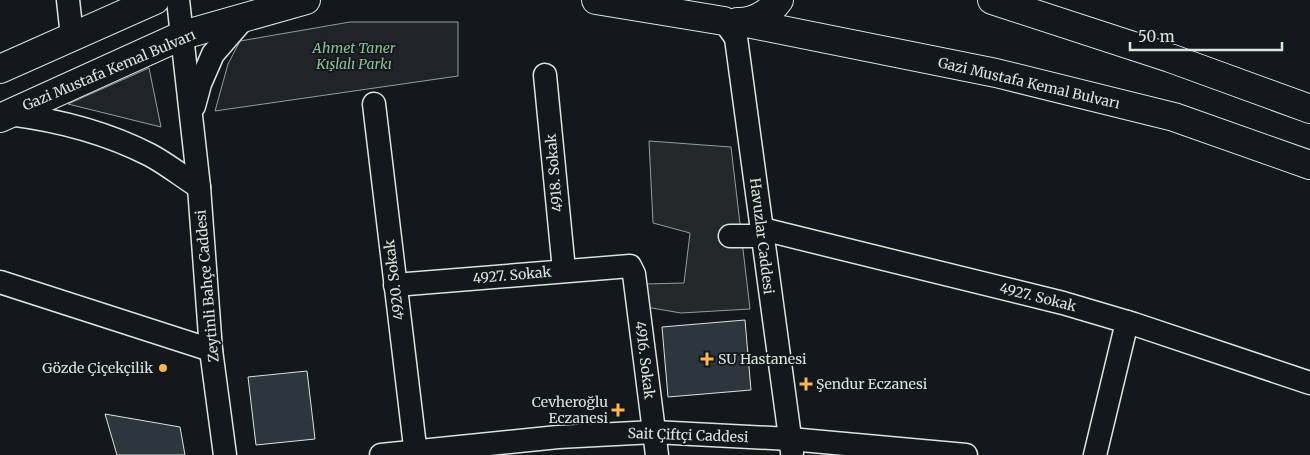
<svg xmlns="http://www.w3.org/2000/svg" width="1310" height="455" font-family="Merriweather,serif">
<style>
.green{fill:#202428;stroke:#939e99}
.parking{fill:#24282b;stroke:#939e99}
.building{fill:#2c363c;stroke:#d8e6dc}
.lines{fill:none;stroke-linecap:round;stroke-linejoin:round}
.minor-casing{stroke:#d8e6dc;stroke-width:25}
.highway-casing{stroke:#d8e6dc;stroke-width:30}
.minor{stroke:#14181c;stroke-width:22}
.highway{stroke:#14181c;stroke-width:28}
.poi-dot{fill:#ffb74d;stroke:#14181c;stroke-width:2}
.labels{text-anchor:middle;stroke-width:4;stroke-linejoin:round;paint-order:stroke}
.park-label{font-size:14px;font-style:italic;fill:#8ac095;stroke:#14181c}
.street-label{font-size:14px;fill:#d8e6dc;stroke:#14181c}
.poi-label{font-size:14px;fill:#d8e6dc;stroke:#14181c;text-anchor:start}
</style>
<rect width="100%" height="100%" fill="#14181c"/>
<g class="green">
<polygon points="350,22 458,22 458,76 215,111 228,64 240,41"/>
<polygon points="149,68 161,127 68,104"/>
</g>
<polygon class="parking" points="649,141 731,147 750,309 681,313 646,307 646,284 684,283 690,233 653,223"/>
<g class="building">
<polygon points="745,320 751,390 668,397 662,327"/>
<polygon points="307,371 315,439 256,445 248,377"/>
<polygon points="105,414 180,427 185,455 117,455"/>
</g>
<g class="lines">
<defs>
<g id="minor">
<polyline points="68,0 72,36"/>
<polyline points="178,0 199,187 211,350 225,455"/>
<polyline points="724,21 736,38 792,452"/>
<polyline points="545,75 564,270"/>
<polyline points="374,104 416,455"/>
<polyline points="194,106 200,84 213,54 245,17"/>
<path d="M9,114C57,120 107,133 150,155C167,164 183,177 199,187"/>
<polyline points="762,229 1063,303 1134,324 1310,383"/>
<polyline points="730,236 763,236"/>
<polyline points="0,282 211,350"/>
<polyline points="395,285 630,266 634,274 657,455"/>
<polyline points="381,455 558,437 654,432 790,439 966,455"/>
<polyline points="1095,455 1127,322"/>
</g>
<g id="highway">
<polyline points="596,0 724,21"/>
<polyline points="992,0 1170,58 1310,109"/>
<path d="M737,22C753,23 770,13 779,0"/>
<polyline points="742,22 996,73 1174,117 1310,165"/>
<polyline points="0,69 155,0"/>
<polyline points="0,118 183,35 306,0"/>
</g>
</defs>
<use href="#minor" class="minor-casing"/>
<use href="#highway" class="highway-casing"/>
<use href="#minor" class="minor"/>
<use href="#highway" class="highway"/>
</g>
<g class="poi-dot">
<path d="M704.5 351.5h5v5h5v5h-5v5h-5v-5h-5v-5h5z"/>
<circle cx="163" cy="368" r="5"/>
<path d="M803.5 376.5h5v5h5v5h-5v5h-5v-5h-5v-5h5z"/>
<path d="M615.5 402.5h5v5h5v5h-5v5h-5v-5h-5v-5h5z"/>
</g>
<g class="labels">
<g class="park-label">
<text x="354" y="53">Ahmet Taner<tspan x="354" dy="16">Kışlalı Parkı</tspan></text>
</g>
<g class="street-label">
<text transform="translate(109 70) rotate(-23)" y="5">Gazi Mustafa Kemal Bulvarı</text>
<text transform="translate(1029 83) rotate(13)" y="5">Gazi Mustafa Kemal Bulvarı</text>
<text transform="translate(554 173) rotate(-95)" y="5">4918. Sokak</text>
<text transform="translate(762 236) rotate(83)" y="5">Havuzlar Caddesi</text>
<text transform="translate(512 275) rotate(-5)" y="5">4927. Sokak</text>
<text transform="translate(394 280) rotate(-97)" y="5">4920. Sokak</text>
<text transform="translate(207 286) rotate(-95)" y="5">Zeytinli Bahçe Caddesi</text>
<text transform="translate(1038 297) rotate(14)" y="5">4927. Sokak</text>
<text transform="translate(645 360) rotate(83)" y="5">4916. Sokak</text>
<text transform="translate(688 435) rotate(2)" y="5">Sait Çiftçi Caddesi</text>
</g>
<g class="poi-label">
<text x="718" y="364">SU Hastanesi</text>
<text x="153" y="373" text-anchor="end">Gözde Çiçekçilik</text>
<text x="816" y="389">Şendur Eczanesi</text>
<text x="608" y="407" text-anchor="end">Cevheroğlu<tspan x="608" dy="16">Eczanesi</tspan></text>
</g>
</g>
<path d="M1130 42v8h152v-8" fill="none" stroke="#d8e6dc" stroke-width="2.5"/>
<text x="1138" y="42" font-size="15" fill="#d8e6dc" stroke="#14181c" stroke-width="4" paint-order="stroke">50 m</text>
</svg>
